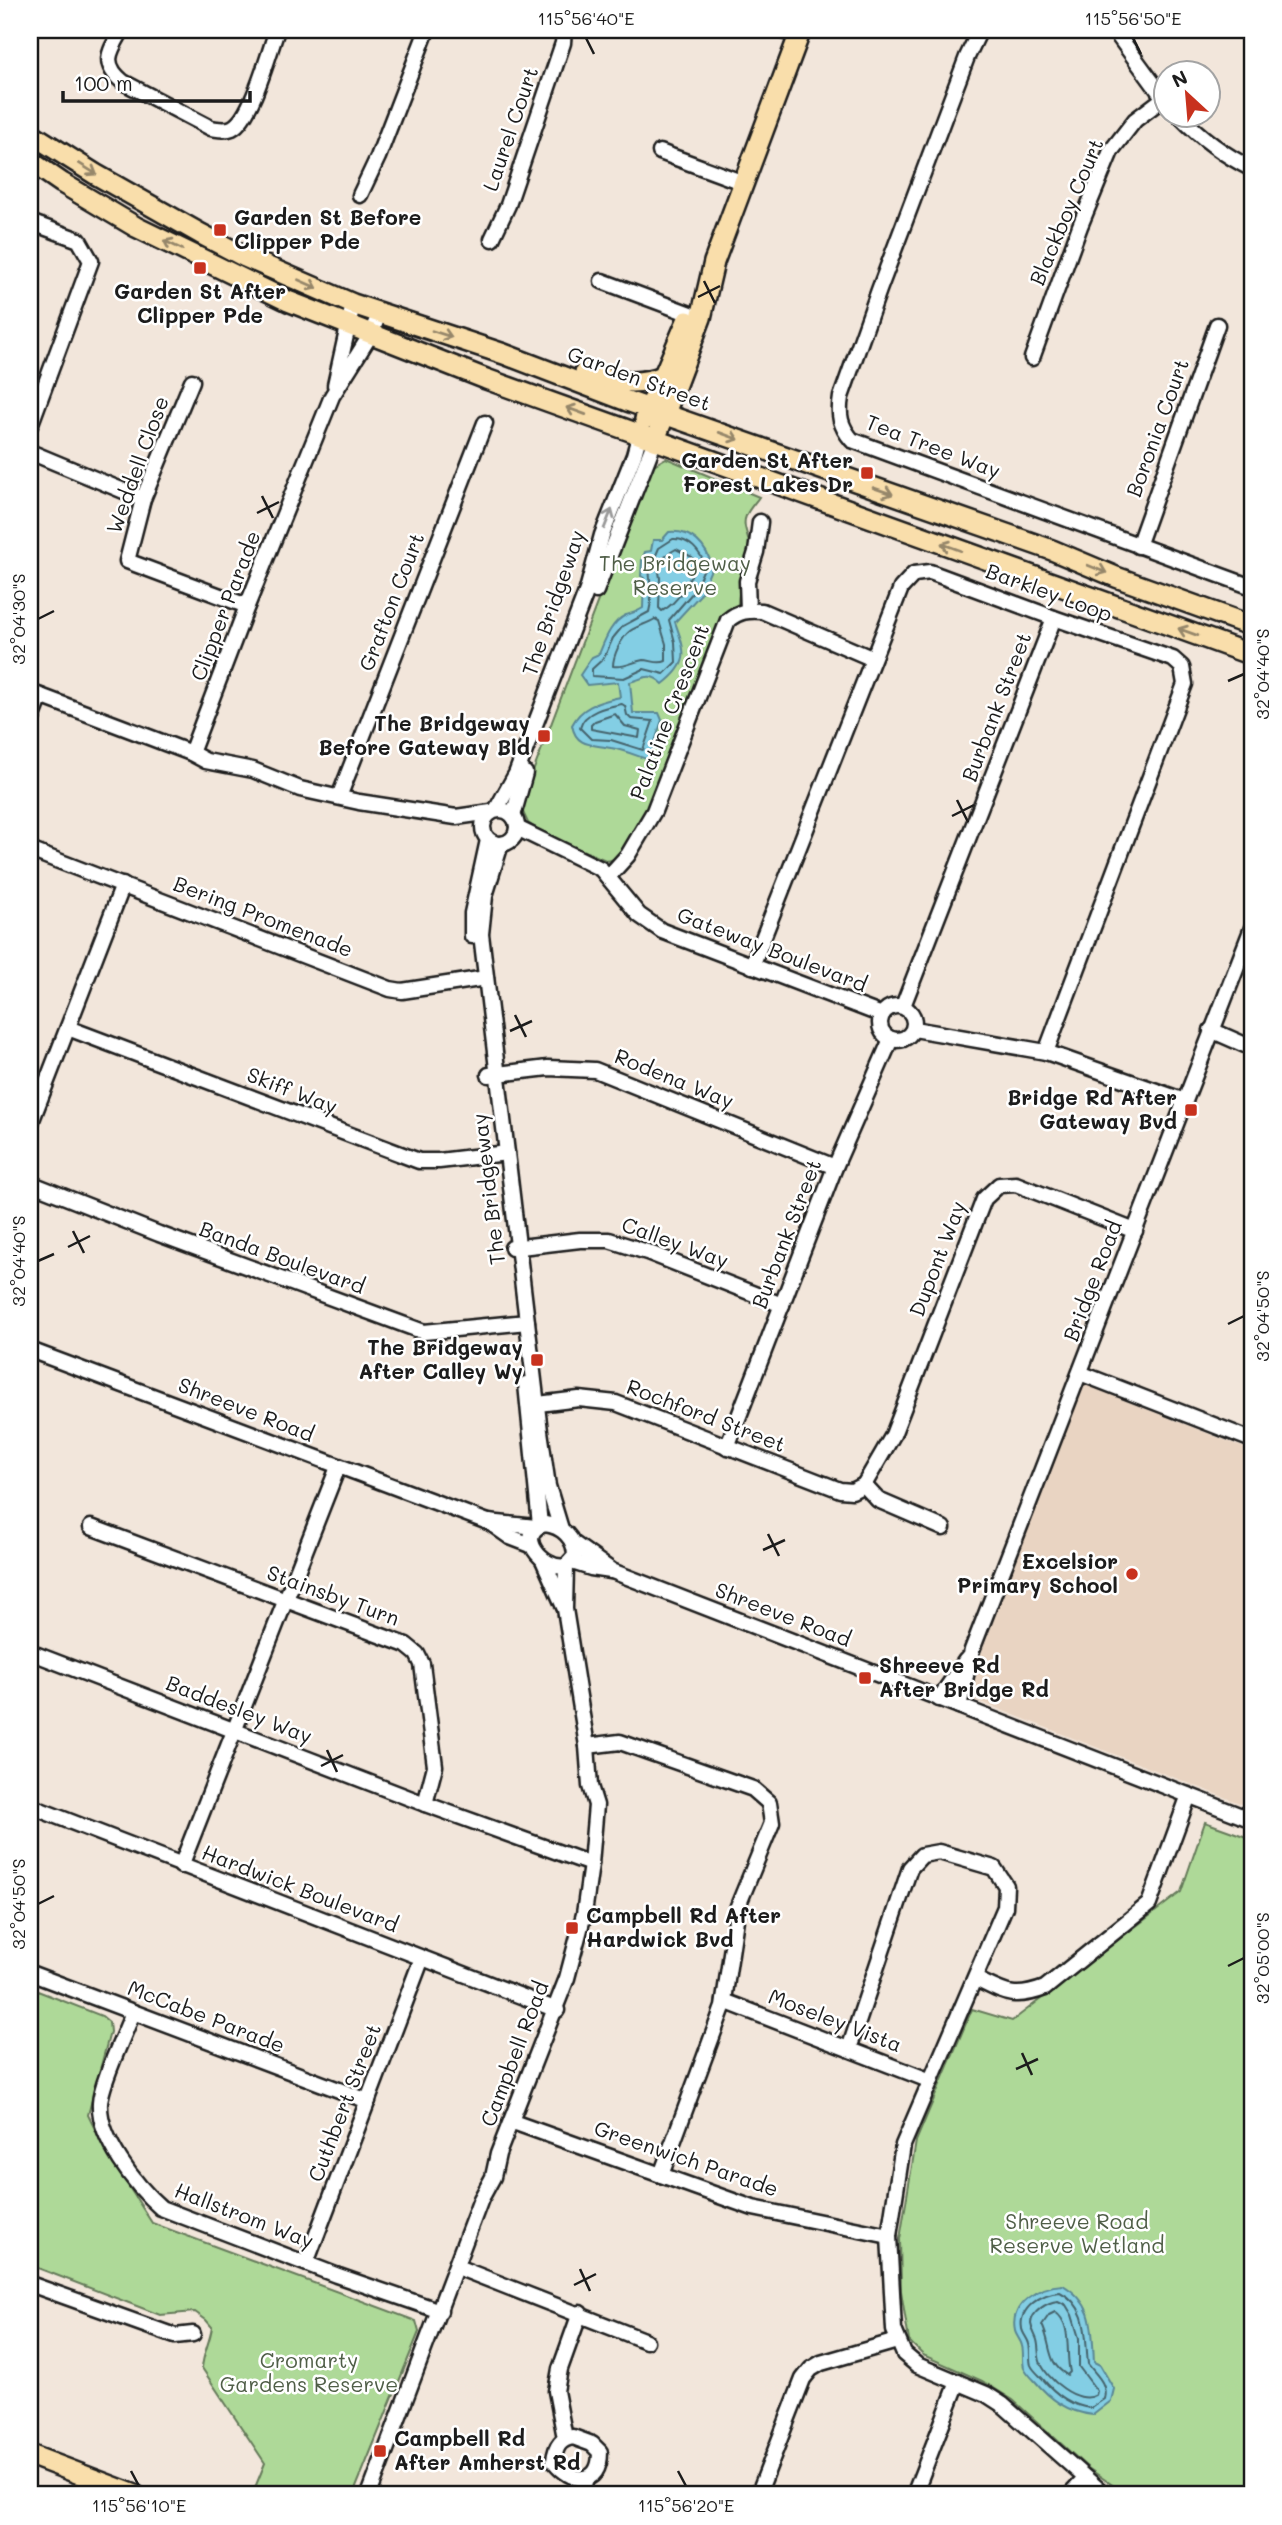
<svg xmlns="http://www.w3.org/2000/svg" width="1282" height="2525" font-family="Mali,sans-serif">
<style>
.built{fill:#e9d4c2}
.green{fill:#aed998;stroke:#657a5a;stroke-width:2}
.water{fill:#83cee4;stroke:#5a8794;stroke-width:2}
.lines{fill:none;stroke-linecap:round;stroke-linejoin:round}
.shore{stroke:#45636c;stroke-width:2}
.minor-casing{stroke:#1c1c1c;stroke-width:19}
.major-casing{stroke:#1c1c1c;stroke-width:24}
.minor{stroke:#fff;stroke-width:14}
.major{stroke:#f9deab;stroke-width:19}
.oneway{stroke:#96876b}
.oneway2{stroke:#999}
.ticks{fill:none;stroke:#1c1c1c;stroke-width:2.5}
.poi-dot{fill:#c8321e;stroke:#fff;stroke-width:2.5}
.labels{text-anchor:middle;stroke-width:5;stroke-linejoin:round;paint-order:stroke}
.street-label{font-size:21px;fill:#1c1c1c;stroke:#fff}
.poi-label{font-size:21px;font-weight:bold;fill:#1c1c1c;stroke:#fff;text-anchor:end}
.park-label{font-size:21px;fill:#4f5e47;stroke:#fff}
.neatline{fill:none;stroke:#1c1c1c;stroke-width:2.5}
.ticks-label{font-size:18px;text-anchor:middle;fill:#1c1c1c}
</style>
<rect width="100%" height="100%" fill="#f2e6db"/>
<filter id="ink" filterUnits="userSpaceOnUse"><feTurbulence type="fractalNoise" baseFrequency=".0143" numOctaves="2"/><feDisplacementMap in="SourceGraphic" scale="14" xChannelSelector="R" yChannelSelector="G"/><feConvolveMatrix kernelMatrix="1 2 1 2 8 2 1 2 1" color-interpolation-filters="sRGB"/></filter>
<g filter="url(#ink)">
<polygon class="built" points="1083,1384 1252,1451 1252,1808 965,1696"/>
<g class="green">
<path d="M666,458L759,497C755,503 748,510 746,516C741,527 751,538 749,549C746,569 738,585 738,605L730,609L724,617L639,830L617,858L608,861L546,835L528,823L520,806L646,474L652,466Z"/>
<polygon points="1205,1822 1252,1839 1252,2495 1127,2495 1088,2468 1013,2400 982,2381 923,2355 909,2341 901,2291 900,2239 916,2141 972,2009 1012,2021 1181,1892"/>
<path d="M30,1988L102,2016L109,2022L110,2032L88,2115L104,2148L152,2223L416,2321L419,2332L353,2495H252L265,2463L202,2368C203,2353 210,2342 212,2327L206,2320L195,2312L160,2315L30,2265Z"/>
</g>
<g class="water">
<path d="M669,532C692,530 707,546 712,567L700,595L675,622C686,653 690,663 663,684C649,671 644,679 630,682L633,713H659L662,720L649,760C637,756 624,750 611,748C594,744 576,748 572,725C582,705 600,702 620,697L618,682L587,685L580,675L592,657L599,654C605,640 611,622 626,615C632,613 637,612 643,608L644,578L641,576L642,560L645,552L651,551L653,540H662Z"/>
<path d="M1063,2285C1095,2304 1092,2330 1094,2362L1100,2365L1114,2389L1111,2401L1093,2415C1067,2412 1051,2400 1034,2380C1031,2377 1026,2372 1024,2367C1022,2361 1024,2353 1022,2346C1021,2340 1016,2336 1015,2331C1009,2303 1040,2286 1063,2285Z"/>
</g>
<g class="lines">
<g class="shore">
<path d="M673,539C689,538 701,552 705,566L694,591L669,620L675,642L676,662L664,674L644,669L624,678L592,676V669L604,658L613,638L623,626L649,612L651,602L649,561L656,555L659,548Z"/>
<path d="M676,549L692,557L695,566C688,583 679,602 662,611L659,608L660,578L658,566L666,555Z"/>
<path d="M655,619L659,621L666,644V661C658,665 652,660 643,660C631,662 625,668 613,666C613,656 621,638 630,631C637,626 647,624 655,619Z"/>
<path d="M622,704L625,706L627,715L631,719L653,721L643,750L611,740L591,739L580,728C584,711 606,707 622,704Z"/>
<polygon points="615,714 625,726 640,730 639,738 591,729 591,725 595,721"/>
<path d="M1060,2292C1089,2306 1085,2338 1088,2364C1096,2375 1108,2383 1104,2399L1091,2408C1070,2406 1055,2394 1042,2378C1039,2375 1033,2370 1031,2365C1029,2359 1031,2351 1029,2344C1028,2339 1023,2334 1022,2329C1018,2308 1042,2293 1060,2292Z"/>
<path d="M1058,2301L1066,2305L1072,2315L1079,2338V2367L1097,2391L1096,2395C1079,2406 1045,2378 1040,2361C1038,2355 1039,2347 1037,2340C1035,2334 1032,2330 1031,2324C1031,2312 1047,2302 1058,2301Z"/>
<path d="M1055,2312C1073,2324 1065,2353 1070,2372L1067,2375C1046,2363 1052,2344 1042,2325L1049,2315Z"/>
</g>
<defs>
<g id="minor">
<path d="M122,30C110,51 100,63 123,82L211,128C218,129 225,131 232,128C252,118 269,52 277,30"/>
<polyline points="779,30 799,36"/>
<path d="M980,30L967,57L879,290L841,397C838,415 840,426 852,440L1252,587"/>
<polyline points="1114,30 1166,101"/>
<path d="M1180,116C1200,137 1226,156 1252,169"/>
<polyline points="660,152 744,183"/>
<polyline points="360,195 378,157 427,30"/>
<polyline points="30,222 79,240 91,261 30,426"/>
<polyline points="492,239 508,205 563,43 564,30"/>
<polyline points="602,281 701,318"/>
<polyline points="1032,358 1080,226 1111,151 1135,120 1164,98"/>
<polyline points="192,381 143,499 127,561 247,606"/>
<polyline points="335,385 353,304"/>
<polyline points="30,452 143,499"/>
<polyline points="1138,546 1217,325"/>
<polyline points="596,591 655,440"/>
<polyline points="748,610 747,581 756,552 760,522"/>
<polyline points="30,692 191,753 206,761 253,770 300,789 359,802 456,817 491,812"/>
<polyline points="30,724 41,696"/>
<polyline points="191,753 247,606 332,396 371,334 379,314"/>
<polyline points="339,797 485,423"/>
<circle cx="500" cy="827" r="17"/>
<polyline points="496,810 516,774 587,590 602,535 634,455 640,433"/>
<polyline points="513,816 525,773"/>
<polyline points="517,828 601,869 639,915 662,931 882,1015"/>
<polyline points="501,844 485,896 481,934 540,1431 548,1486 561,1529"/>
<polyline points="30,850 390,989 402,991 486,978"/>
<path d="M608,877L628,855L654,811L728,620C739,611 748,610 762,611L871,658"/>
<polyline points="472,936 472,913 488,840"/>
<polyline points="752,966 901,588 914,574 930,572 1054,618 1173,659 1182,667 1185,684 1046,1052"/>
<circle cx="897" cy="1023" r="17"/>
<polyline points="903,1006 1054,618"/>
<polyline points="68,1028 419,1161 439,1161 507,1153"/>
<polyline points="914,1029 1046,1052 1185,1101"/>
<polyline points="1211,1030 1252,1048"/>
<polyline points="489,1075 548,1068 595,1070 835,1167"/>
<polyline points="30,1125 123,885"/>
<polyline points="30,1183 159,1234 424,1332 527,1322"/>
<polyline points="512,1248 580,1240 609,1240 647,1252 782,1305"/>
<polyline points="30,1350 488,1522 536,1527"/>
<polyline points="1080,1373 1252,1440"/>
<polyline points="526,1384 540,1525"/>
<polyline points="530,1405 579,1399 616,1403 840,1490 852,1491 864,1485"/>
<polyline points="727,1447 835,1167 891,1039"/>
<polyline points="864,1485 893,1435 984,1199 999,1185 1016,1184 1135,1231"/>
<polyline points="864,1485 878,1500 943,1528"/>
<polyline points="489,1522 510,1537 531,1545"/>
<path d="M545,1524C562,1526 575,1538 575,1556L566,1566C543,1571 513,1533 545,1524Z"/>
<polyline points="91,1527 406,1645 417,1654 422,1664 435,1766 425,1804"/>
<polyline points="573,1543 612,1571 1252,1820"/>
<polyline points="543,1560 564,1607"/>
<polyline points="572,1562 591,1568 611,1571"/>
<polyline points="30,1652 425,1804 591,1864"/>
<polyline points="939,1699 966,1660"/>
<polyline points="959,1706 972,1650 1252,928"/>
<polyline points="587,1746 620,1742 753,1789 769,1803 772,1823 738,1906 723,2007 661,2175"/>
<polyline points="30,1806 557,2010"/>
<polyline points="181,1866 338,1467"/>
<polyline points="30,1973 368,2101"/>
<path d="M976,1979C1005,1993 1013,2000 1045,1988L1149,1904L1189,1795"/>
<polyline points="724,2001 931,2081"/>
<path d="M133,2012C125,2034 101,2082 100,2103C98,2138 136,2186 161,2208L336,2275L440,2311"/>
<polyline points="849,2049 910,1868 922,1855 939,1852 994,1868 1006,1886 1005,1907 903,2145 889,2236 894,2330 904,2354 917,2365 986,2394 1003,2405 1105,2495"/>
<polyline points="513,2122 753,2208 889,2236"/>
<polyline points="306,2263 422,1958"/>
<polyline points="457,2267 646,2341"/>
<polyline points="30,2284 175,2336 193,2334"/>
<path d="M573,2437L592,2444L600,2452C600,2488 571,2483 554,2461C555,2448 559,2439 573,2437Z"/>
<polyline points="565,2438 556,2391 560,2369 580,2313"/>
<polyline points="584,2478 585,2495"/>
<polyline points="369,2495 481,2199 493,2177 498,2154 567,1978 584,1914 591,1864 596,1805 590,1786 587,1746 565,1609 566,1566"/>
<polyline points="758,2495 803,2379 811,2369 821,2363 897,2341"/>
<polyline points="914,2495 958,2382"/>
<polyline points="1070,2495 1085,2479"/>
</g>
<g id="major">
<polyline points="30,133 95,174 201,234 245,257 353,304 504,354 627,401 1052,550 1116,577 1252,626"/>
<polyline points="30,161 62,183 136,227 288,301 486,379 1252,655"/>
<path d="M585,372C613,381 635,387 663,376"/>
<polyline points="645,419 687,321"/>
<polyline points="655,440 701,318 714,262 801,30"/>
<polyline points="30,2455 135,2495"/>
</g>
</defs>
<use href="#minor" class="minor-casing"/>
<use href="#major" class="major-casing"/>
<use href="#minor" class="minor"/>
<use href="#major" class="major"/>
</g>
<defs><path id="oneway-shaft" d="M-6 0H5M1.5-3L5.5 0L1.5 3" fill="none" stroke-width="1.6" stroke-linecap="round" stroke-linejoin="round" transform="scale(1.75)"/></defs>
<g class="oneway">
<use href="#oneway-shaft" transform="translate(88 169) rotate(32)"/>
<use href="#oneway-shaft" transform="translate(173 245) rotate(-154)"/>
<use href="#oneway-shaft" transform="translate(308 284) rotate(24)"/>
<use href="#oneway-shaft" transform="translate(442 334) rotate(18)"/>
<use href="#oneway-shaft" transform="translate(576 411) rotate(-160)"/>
<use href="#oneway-shaft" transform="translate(729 436) rotate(20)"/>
<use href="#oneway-shaft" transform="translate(883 491) rotate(19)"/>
<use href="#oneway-shaft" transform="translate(951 547) rotate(-160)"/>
<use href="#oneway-shaft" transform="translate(1097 569) rotate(22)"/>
<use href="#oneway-shaft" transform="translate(1188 632) rotate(-160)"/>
</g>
<use class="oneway2" href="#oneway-shaft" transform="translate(608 519) rotate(-68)"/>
</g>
<path class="ticks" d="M586,38L594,54M1133,38L1141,54M704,281L715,303M698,297L720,286M262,496L273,518M257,513L279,502M38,619L54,611M1228,681L1244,674M957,800L968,822M952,816L974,805M515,1015L526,1037M510,1031L532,1021M73,1231L84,1253M68,1247L90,1236M38,1261L54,1254M1228,1324L1244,1316M768,1534L779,1556M763,1550L785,1540M327,1750L337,1772M321,1766L343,1755M38,1904L54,1896M1228,1966L1244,1958M1022,2053L1032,2075M1016,2069L1038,2059M580,2269L590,2291M574,2285L596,2274M131,2471L139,2486M678,2471L686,2486"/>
<g class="poi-dot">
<rect x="213" y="223" width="14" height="14" rx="3.5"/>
<rect x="193" y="261" width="14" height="14" rx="3.5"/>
<rect x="860" y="466" width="14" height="14" rx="3.5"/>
<rect x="537" y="729" width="14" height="14" rx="3.5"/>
<rect x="1184" y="1103" width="14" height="14" rx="3.5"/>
<rect x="530" y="1353" width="14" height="14" rx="3.5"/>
<circle cx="1132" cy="1574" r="7"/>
<rect x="858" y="1671" width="14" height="14" rx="3.5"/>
<rect x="565" y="1921" width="14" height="14" rx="3.5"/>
<rect x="373" y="2444" width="14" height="14" rx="3.5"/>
</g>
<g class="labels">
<g class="street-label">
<text transform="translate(511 129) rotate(-71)" y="7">Laurel Court</text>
<text transform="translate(1067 212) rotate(-67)" y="7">Blackboy Court</text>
<text transform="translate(639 379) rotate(20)" y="7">Garden Street</text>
<text transform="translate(1158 428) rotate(-70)" y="7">Boronia Court</text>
<text transform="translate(933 447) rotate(21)" y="7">Tea Tree Way</text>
<text transform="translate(138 465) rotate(-70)" y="7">Weddell Close</text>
<text transform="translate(1049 593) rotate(20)" y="7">Barkley Loop</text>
<text transform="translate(392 602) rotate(-69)" y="7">Grafton Court</text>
<text transform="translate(554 603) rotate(-71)" y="7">The Bridgeway</text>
<text transform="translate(226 606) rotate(-69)" y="7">Clipper Parade</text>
<text transform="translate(997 707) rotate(-69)" y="7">Burbank Street</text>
<text transform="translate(670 712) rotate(-69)" y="7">Palatine Crescent</text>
<text transform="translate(263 917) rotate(21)" y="7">Bering Promenade</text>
<text transform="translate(772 950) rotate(21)" y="7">Gateway Boulevard</text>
<text transform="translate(674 1079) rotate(22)" y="7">Rodena Way</text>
<text transform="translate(292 1091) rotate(21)" y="7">Skiff Way</text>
<text transform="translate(489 1189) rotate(-97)" y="7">The Bridgeway</text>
<text transform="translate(787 1234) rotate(-69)" y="7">Burbank Street</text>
<text transform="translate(675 1243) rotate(20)" y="7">Calley Way</text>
<text transform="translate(282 1258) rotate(20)" y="7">Banda Boulevard</text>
<text transform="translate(938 1259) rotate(-69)" y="7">Dupont Way</text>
<text transform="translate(1093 1281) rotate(-69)" y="7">Bridge Road</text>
<text transform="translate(246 1410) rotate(21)" y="7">Shreeve Road</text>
<text transform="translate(706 1416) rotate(21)" y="7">Rochford Street</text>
<text transform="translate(333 1596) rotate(20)" y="7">Stainsby Turn</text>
<text transform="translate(783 1615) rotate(21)" y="7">Shreeve Road</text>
<text transform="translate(239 1710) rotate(21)" y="7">Baddesley Way</text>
<text transform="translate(300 1889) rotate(21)" y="7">Hardwick Boulevard</text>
<text transform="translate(206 2017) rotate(21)" y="7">McCabe Parade</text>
<text transform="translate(835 2021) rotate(21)" y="7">Moseley Vista</text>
<text transform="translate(515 2054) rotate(-69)" y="7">Campbell Road</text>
<text transform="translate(345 2103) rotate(-69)" y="7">Cuthbert Street</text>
<text transform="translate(686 2159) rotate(19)" y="7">Greenwich Parade</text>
<text transform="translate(244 2216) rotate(21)" y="7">Hallstrom Way</text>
</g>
<g class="poi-label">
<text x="234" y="225" text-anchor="start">Garden St Before<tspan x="234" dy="24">Clipper Pde</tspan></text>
<text x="200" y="299" text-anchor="middle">Garden St After<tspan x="200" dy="24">Clipper Pde</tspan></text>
<text x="853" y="468">Garden St After<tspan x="853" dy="24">Forest Lakes Dr</tspan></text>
<text x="530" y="731">The Bridgeway<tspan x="530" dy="24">Before Gateway Bld</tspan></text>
<text x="1177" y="1105">Bridge Rd After<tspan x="1177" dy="24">Gateway Bvd</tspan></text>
<text x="523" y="1355">The Bridgeway<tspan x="523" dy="24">After Calley Wy</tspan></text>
<text x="1118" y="1569">Excelsior<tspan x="1118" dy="24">Primary School</tspan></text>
<text x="879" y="1673" text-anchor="start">Shreeve Rd<tspan x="879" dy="24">After Bridge Rd</tspan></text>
<text x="586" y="1923" text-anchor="start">Campbell Rd After<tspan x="586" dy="24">Hardwick Bvd</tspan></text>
<text x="394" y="2446" text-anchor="start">Campbell Rd<tspan x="394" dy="24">After Amherst Rd</tspan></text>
</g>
<g class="park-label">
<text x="675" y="571">The Bridgeway<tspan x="675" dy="24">Reserve</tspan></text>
<text x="1077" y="2229">Shreeve Road<tspan x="1077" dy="24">Reserve Wetland</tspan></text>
<text x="309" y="2368">Cromarty<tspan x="309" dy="24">Gardens Reserve</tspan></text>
</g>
</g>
<rect width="1282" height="2525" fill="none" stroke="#fff" stroke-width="77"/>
<g transform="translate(1187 94) rotate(334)"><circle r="33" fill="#ffffff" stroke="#a4a4a4" stroke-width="2"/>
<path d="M0-5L12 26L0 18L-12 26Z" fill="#c8321e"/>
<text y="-10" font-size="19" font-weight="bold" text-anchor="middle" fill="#1c1c1c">N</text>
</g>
<path d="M63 91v10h187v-10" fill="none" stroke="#1c1c1c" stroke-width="3.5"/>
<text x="74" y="91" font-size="21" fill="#1c1c1c" stroke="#ffffff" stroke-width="5" paint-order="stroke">100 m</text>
<rect x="38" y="38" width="1206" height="2448" class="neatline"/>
<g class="ticks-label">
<text x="586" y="25">115°56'40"E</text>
<text x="1133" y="25">115°56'50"E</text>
<text transform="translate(19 619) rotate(-90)" y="6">32°04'30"S</text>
<text transform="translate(1263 674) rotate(-90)" y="6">32°04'40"S</text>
<text transform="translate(19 1261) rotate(-90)" y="6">32°04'40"S</text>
<text transform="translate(1263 1316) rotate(-90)" y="6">32°04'50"S</text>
<text transform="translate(19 1904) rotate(-90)" y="6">32°04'50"S</text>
<text transform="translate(1263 1958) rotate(-90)" y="6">32°05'00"S</text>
<text x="139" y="2512">115°56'10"E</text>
<text x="686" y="2512">115°56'20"E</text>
</g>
</svg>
